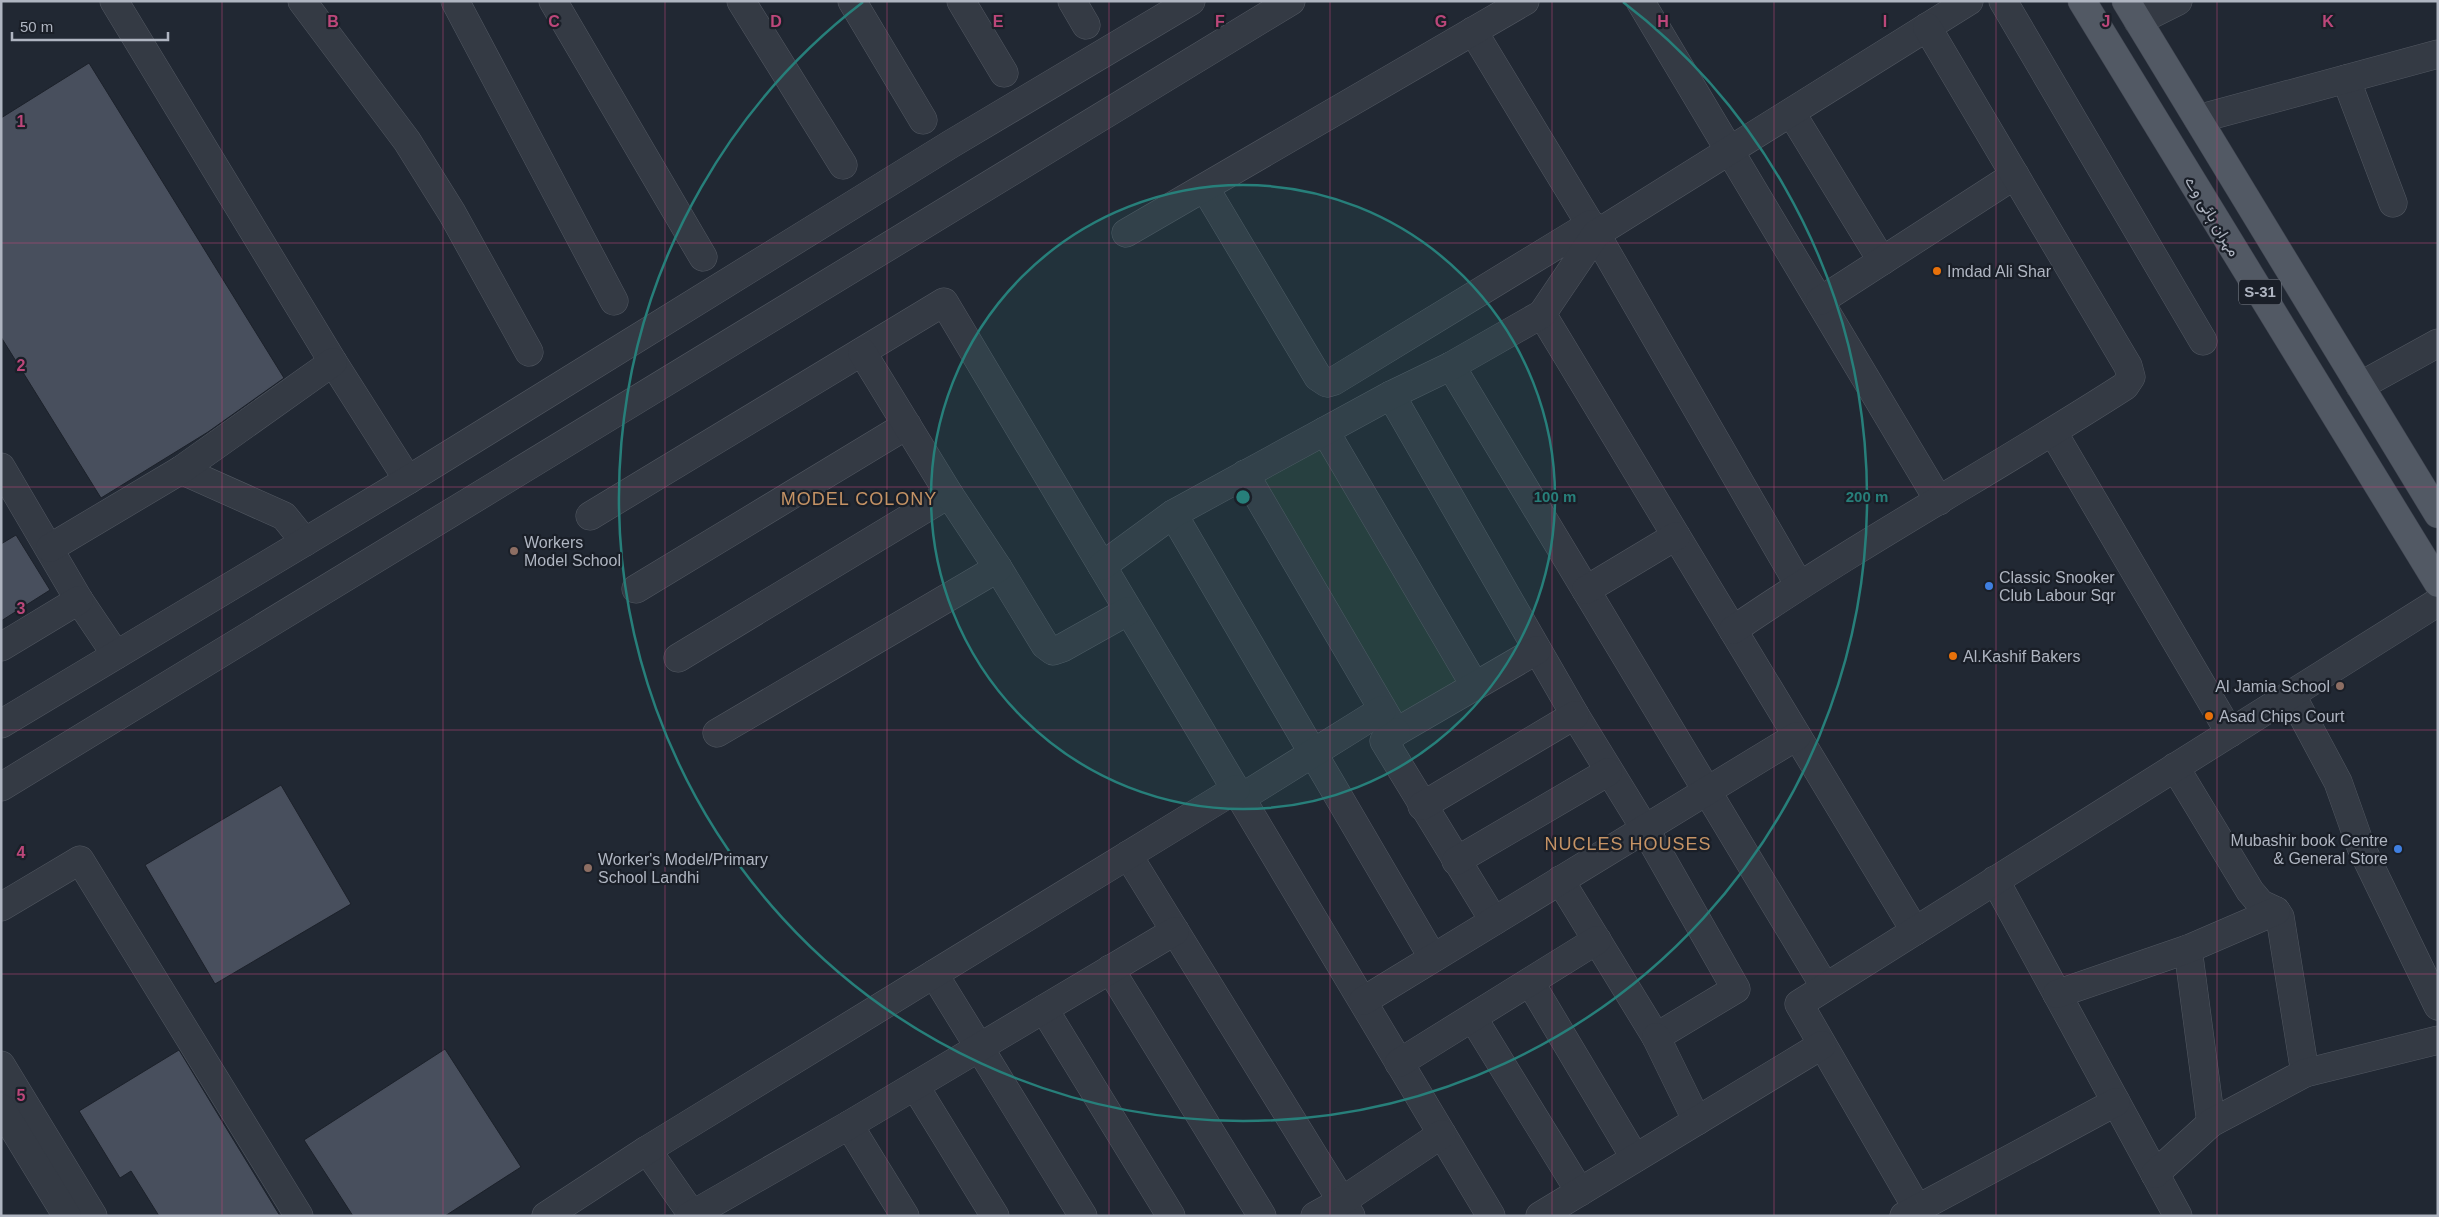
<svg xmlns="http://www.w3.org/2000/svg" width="2439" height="1217" font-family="Arial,Vazirmatn,sans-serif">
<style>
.green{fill:#273838}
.building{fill:#484f5d;stroke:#1c212a}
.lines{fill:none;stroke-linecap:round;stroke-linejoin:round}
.minor-casing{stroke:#525862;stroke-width:29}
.major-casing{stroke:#3e434e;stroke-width:29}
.minor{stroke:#343a44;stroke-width:28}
.major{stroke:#525964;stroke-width:28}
.grid{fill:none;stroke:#bc477a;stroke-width:1;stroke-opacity:0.55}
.ring{fill:none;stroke:#277f7a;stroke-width:2.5}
.food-dot{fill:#e8710a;stroke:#1a1f28;stroke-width:2}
.education-dot{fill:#8d6e63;stroke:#1a1f28;stroke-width:2}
.shop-dot{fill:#3f7fe0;stroke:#1a1f28;stroke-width:2}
.labels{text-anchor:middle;stroke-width:4.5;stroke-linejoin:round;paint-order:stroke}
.shield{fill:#1a1f28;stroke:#828893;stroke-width:1}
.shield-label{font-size:15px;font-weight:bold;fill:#afb5c1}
.street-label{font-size:16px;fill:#afb5c1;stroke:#1a1f28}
.poi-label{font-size:16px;fill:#afb5c1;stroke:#1a1f28;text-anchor:start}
.neighbourhood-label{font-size:18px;letter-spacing:1px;fill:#c59365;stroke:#1a1f28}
.grid-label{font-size:16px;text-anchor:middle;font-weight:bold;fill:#bc477a;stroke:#1a1f28;stroke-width:4.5;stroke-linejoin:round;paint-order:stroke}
.centre{fill:#277f7a;stroke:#1a1f28;stroke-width:2.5}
.ring-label{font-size:15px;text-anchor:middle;font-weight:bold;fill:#277f7a;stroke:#1a1f28;stroke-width:4.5;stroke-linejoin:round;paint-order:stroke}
</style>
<rect width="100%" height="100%" fill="#212833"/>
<polygon class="green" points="1319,442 1467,683 1397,726 1256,477"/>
<g class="building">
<polygon points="89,63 284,378 208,432 101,498 1,337 1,118"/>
<polygon points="16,535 50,590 1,621 1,544"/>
<polygon points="281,785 351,904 215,984 145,865"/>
<polygon points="445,1049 521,1167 445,1216 353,1216 304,1140"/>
<polygon points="179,1050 228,1131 280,1216 159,1216 131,1171 120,1178 79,1111"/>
</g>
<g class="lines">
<defs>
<g id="minor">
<polyline points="114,1 333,362 408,480"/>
<polyline points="302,1 407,141 452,213 529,352"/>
<polyline points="455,1 614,301"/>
<polyline points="553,1 703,257"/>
<polyline points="741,1 843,165"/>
<polyline points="852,1 923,120"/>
<polyline points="961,1 1004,73"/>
<polyline points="1072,1 1086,25"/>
<polyline points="1640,1 1939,501"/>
<polyline points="2003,1 2203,341"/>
<polyline points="2138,21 2178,1"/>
<polyline points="1473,31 1596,234 1799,585"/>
<polyline points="2346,79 2393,203"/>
<polyline points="1792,114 1882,261"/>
<polyline points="2198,119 2438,54"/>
<polyline points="1205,188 1318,377 1327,383 1334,381 1591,224"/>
<polyline points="1126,233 1525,1"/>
<polyline points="1820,301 2015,175"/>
<polyline points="1542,314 1915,931"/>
<polyline points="1451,366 1825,987"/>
<polyline points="2360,386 2438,343"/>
<polyline points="1391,395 1575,715 1645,829 1736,989 1656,1037 1560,880"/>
<polyline points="1325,431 1475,686"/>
<polyline points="2053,432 2230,733"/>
<polyline points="1,467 79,600 116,655"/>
<polyline points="181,470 284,516 305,542"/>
<polyline points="1245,474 1396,732 1537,650"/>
<polyline points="1173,514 1433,958"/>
<polyline points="590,516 944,302 1491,1216"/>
<polyline points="50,548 181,470 333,362"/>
<polyline points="1102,566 1173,514 1391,395 1451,366 1542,314 1596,234 1969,1"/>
<polyline points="998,568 1045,645 1053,651 1062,648 1128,611"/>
<polyline points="636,589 907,425"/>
<polyline points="1586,590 1676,536"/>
<path d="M1733,630C1860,543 1996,469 2125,386L2131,377L2128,366L1927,27"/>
<polyline points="1,647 79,600"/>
<polyline points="678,658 949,494"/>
<polyline points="2291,694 2338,782 2361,847 2438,1006"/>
<polyline points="1,724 408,480 951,144 1191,1"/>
<polyline points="1396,732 1384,741 1494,921"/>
<polyline points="717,733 998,568 949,494 862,352"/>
<polyline points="2175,767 2250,891 2261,904 2276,911 2280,917 2305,1073"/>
<polyline points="1,787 1291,1"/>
<polyline points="1241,798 1382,710"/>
<polyline points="1422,806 1575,715"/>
<polyline points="1128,855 1351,1216"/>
<polyline points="1456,861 1608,772"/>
<polyline points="1995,880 2178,1216"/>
<polyline points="1,907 80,860 299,1216"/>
<polyline points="2188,949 2211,1123"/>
<polyline points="1110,969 1262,1216"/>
<polyline points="934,974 1083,1216"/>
<polyline points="1530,982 1635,1158"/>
<polyline points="2057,994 2188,949 2276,911"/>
<polyline points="1363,1001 1797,736"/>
<polyline points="1044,1009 1171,1216"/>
<polyline points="1473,1018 1580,1192"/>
<polyline points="1656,1037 1697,1121"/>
<polyline points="1399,1063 1597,940"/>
<polyline points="1,1065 93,1216"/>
<polyline points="915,1086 995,1216"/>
<polyline points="1,1108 67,1216"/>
<polyline points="849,1125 905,1216"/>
<polyline points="647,1150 693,1216"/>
<polyline points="2155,1174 2211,1123 2305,1073 2438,1040"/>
<polyline points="1918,1210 1799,1004 2438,602"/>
<polyline points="546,1216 647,1150 1236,789"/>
<polyline points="690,1216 849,1125 1175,931"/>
<polyline points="1315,1216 1342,1201 1442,1134"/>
<polyline points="1540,1216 1822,1045"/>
<polyline points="1904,1216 2116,1102"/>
</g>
<g id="major">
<polyline points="2082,1 2438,583"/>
<polyline points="2126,1 2438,514"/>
</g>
</defs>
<use href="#minor" class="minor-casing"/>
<use href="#major" class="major-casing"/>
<use href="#minor" class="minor"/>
<use href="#major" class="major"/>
</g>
<path class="grid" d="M222,1V1216M443,1V1216M665,1V1216M887,1V1216M1109,1V1216M1330,1V1216M1552,1V1216M1774,1V1216M1996,1V1216M2217,1V1216M1,243H2438M1,487H2438M1,730H2438M1,974H2438"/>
<circle cx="1243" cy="497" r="312" fill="#277f7a" fill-opacity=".12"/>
<g class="ring">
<circle cx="1243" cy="497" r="312"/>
<path d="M1623 2A624 624 0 1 1 863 2"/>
</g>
<g class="food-dot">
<circle cx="1937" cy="271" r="5"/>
<circle cx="1953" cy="656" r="5"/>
<circle cx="2209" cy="716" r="5"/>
</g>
<g class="education-dot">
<circle cx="514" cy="551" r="5"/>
<circle cx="2340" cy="686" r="5"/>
<circle cx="588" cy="868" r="5"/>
</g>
<g class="shop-dot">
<circle cx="1989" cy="586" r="5"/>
<circle cx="2398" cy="849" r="5"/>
</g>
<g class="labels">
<rect class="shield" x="2239" y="279.5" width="42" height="25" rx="4"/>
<g class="shield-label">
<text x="2260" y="297">S-31</text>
</g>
<g class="street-label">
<text transform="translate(2213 216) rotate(59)" y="6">مہران ہائی وے</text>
</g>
<g class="poi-label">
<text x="1947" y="277">Imdad Ali Shar</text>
<text x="524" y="548">Workers<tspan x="524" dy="18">Model School</tspan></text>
<text x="1999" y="583">Classic Snooker<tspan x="1999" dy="18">Club Labour Sqr</tspan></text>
<text x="1963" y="662">Al.Kashif Bakers</text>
<text x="2330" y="692" text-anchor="end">Al Jamia School</text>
<text x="2219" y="722">Asad Chips Court</text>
<text x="2388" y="846" text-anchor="end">Mubashir book Centre<tspan x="2388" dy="18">&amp; General Store</tspan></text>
<text x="598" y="865">Worker's Model/Primary<tspan x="598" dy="18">School Landhi</tspan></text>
</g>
<g class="neighbourhood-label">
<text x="859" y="505">MODEL COLONY</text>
<text x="1628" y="850">NUCLES HOUSES</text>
</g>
</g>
<g class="grid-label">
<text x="333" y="27">B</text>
<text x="554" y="27">C</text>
<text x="776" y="27">D</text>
<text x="998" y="27">E</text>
<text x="1220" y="27">F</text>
<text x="1441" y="27">G</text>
<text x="1663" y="27">H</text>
<text x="1885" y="27">I</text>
<text x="2106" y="27">J</text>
<text x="2328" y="27">K</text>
<text x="21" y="127">1</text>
<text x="21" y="371">2</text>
<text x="21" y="614">3</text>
<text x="21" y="858">4</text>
<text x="21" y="1101">5</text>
</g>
<circle cx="1243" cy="497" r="8" class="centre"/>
<g class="ring-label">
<text x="1555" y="502">100 m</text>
<text x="1867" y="502">200 m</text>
</g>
<rect width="2439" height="1217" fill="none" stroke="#afb5c1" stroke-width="5"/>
<path d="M12 32v8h156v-8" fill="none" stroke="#afb5c1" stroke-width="2.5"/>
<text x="20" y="32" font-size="15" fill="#afb5c1" stroke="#1a1f28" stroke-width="4" paint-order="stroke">50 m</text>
</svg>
